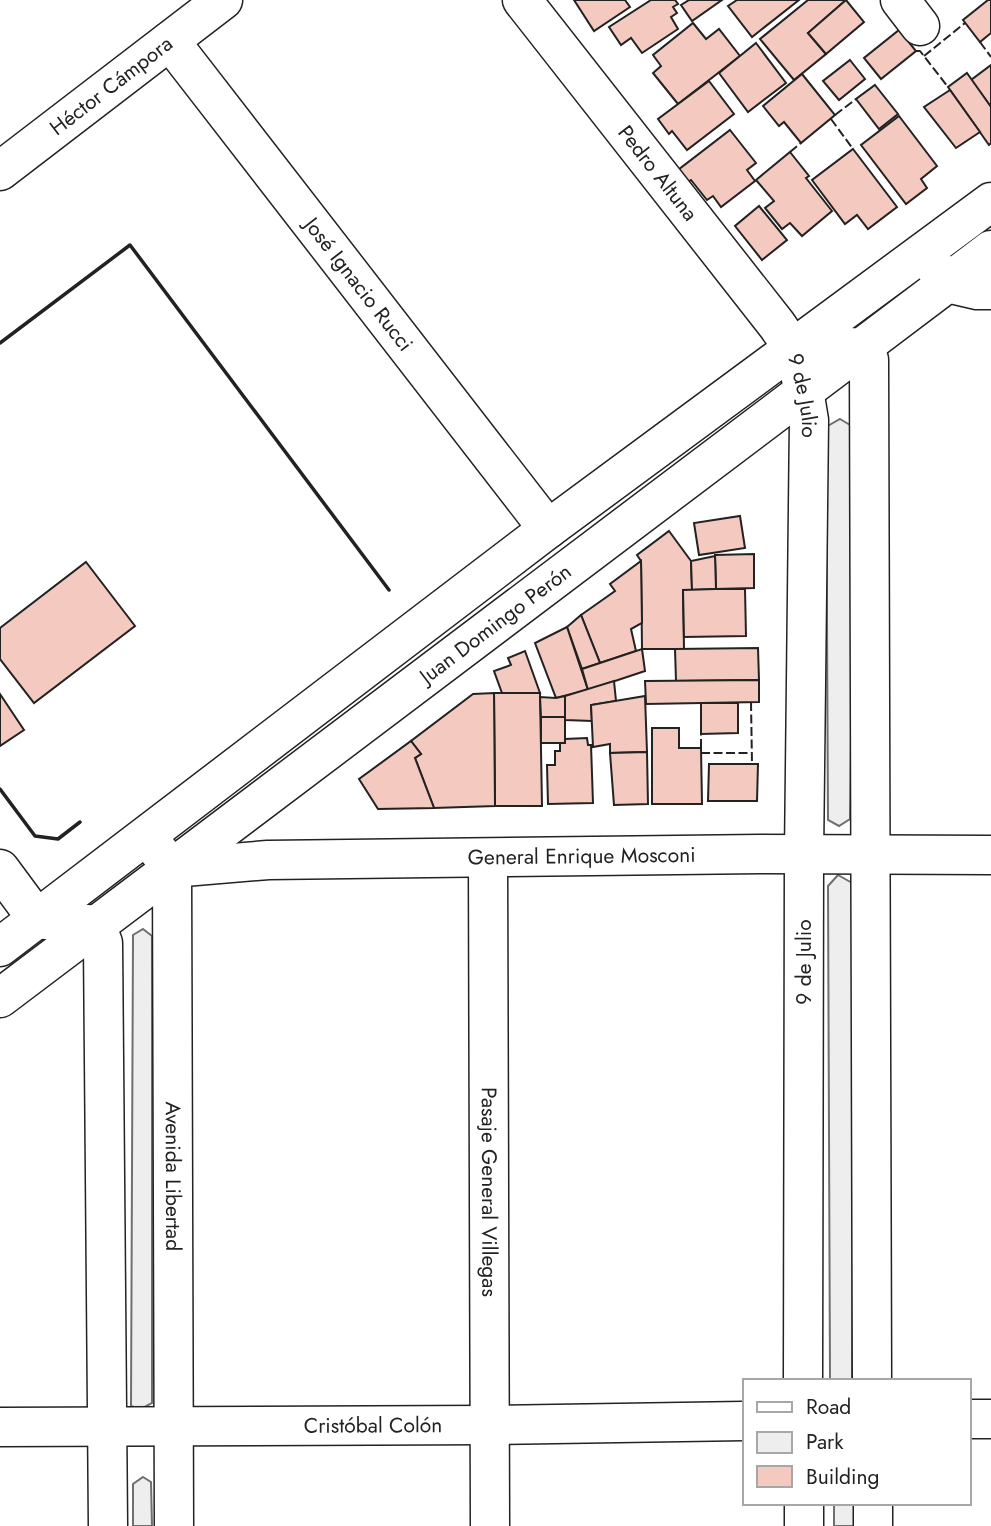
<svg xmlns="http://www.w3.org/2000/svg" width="991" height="1526" font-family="Jost,sans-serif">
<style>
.green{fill:#eee;stroke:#6f6f6f;stroke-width:2}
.building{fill:#f3c9c0;stroke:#222;stroke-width:2}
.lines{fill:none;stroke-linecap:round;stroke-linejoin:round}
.minor-casing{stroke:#222;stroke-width:41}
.major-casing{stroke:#222;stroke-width:41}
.minor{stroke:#fff;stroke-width:38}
.major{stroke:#fff;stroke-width:38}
.fence{stroke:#222;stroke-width:2;stroke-dasharray:9 3.5;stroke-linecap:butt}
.wall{stroke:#222;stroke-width:3.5}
.labels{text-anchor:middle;stroke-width:5;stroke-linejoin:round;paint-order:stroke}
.street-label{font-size:21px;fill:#222;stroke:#fff}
</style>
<rect width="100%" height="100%" fill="#fff"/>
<g class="green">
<polygon points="840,419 855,428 850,819 839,826 828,820 826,427"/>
<polygon points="838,875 854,884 852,1381 830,1381 828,886"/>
<polygon points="143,929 152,936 152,1403 141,1409 131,1406 133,935"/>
<polygon points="143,1477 151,1482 152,1526 133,1526 133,1484"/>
<rect x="834" y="1503" width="24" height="23"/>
</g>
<g class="building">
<polygon points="574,0 625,0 630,7 594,31"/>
<polygon points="651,0 675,0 678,4 673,7 677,13 671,17 678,29 642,53 631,38 621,45 609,27"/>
<polygon points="689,0 688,0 722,0 692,21 681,5"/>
<polygon points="737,0 799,0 752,37 728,6"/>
<polygon points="808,0 846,0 808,33 826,54 794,80 760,39"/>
<polygon points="846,0 864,22 826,54 808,33"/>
<polygon points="988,0 991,0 991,33 980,42 963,20"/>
<polygon points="693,23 706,39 719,29 740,56 678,104 653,73 661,66 653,55"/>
<polygon points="899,30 916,51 881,79 864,58"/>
<polygon points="756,43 786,83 748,112 719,73"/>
<polygon points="850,60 865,79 839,100 823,81"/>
<polygon points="991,65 991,107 971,80"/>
<polygon points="967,73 991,107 991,143 989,145 948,87"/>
<polygon points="802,74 835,115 801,143 784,122 779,126 763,106"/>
<polygon points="709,81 734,114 687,150 672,131 669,134 658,119"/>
<polygon points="875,85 898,114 879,129 856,99"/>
<polygon points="950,90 980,132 956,148 924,107"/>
<polygon points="899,116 937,166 921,179 927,188 906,204 861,145"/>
<polygon points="730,130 756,163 747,170 755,181 721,207 713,196 707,200 691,180 688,182 678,170"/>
<polygon points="853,149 897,207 868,229 857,215 845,224 812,180"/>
<polygon points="790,152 809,176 806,178 832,211 802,236 790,223 782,229 765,208 774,201 756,180"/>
<polygon points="759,206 787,240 762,260 735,226"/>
<polygon points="740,516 745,548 699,555 694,523"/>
<polygon points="669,531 691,561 692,590 683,590 684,649 642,649 641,561 637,555"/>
<polygon points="754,554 754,588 716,589 715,555"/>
<polygon points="715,556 716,589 692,590 691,561"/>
<polygon points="641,561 642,623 631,629 636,651 600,663 581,615 615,591 610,584"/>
<polygon points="86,562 135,626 34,703 0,659 0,628"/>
<polygon points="716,589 745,589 746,636 684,637 683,590"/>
<polygon points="581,615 600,663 582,669 567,627"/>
<polygon points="567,627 588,690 556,698 535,643"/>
<polygon points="758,648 759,680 676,681 675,649"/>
<polygon points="642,649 645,671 588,690 582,669"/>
<polygon points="525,651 540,693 502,693 494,671 511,665 508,658"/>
<polygon points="759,680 759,702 646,704 645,681"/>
<polygon points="614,681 616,701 591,705 592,721 565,720 565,696"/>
<polygon points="494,693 540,693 542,806 495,806"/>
<polygon points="494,693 495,806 434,808 415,758 421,754 411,741 473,694"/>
<polygon points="0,694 24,730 0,746"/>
<polygon points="565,696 565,717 541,717 540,697 556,698"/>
<polygon points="645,696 647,752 610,753 610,744 593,747 591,705"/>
<polygon points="701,703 738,703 738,733 701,734"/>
<rect x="541" y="717" width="24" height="26"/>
<polygon points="652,728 679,728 679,748 701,748 702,804 652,804"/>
<polygon points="587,738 588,745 591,745 593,803 548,804 547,765 555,765 555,751 560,751 560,743 565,743 565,739"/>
<polygon points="411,741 421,754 415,758 434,808 378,809 359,779"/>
<polygon points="647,752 648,804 614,805 610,753"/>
<polygon points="709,764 758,764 757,801 708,801"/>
</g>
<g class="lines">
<defs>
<g id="minor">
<path id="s1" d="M522,0L777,325L793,348L804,390L809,420L804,856L803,1381"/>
<polyline points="900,0 920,26"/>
<path id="s2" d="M170,41L548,529"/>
<path id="s3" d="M0,171L223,0"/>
<polyline points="931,262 947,283 977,290 991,290"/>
<polyline points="793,348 835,345 860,348 869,360 872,1381"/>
<path id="s4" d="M156,848L172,868L174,1526"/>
<path id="s5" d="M488,858L490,1526"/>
<path id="s6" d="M172,868L268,860L761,854L991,855"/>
<polyline points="0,869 37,919 96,925 103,943 108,1526"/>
<polyline points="968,1419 991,1419"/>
<path id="s7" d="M0,1427L489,1425L744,1421"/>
<polyline points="804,1503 804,1526"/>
<polyline points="873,1503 873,1526"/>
</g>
<g id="major">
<polyline points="0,947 548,529 991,202"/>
<path id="s8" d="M0,998L991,250"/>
</g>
</defs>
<use href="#minor" class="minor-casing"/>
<use href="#major" class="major-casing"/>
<use href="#minor" class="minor"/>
<use href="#major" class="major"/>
<g class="fence">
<polyline points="980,42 991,57"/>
<polyline points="916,51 920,51 948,87"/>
<polyline points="924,56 965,23"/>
<polyline points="835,115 856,99"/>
<polyline points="831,119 853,149"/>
<polyline points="790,152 801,143"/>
<polyline points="751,702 752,764"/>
<polyline points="701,748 701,734"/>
<polyline points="701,753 752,753"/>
</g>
<g class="wall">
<polyline points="0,343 130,245 389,590"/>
<polyline points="0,789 35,836 58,839 80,822"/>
</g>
</g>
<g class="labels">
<g class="street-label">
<text dy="7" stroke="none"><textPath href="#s3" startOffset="140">Héctor Cámpora</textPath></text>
<text dy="7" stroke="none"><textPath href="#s1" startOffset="220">Pedro Altuna</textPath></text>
<text dy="7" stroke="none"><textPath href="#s2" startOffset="308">José Ignacio Rucci</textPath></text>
<text dy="7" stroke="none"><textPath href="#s1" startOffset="490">9 de Julio</textPath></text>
<text dy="7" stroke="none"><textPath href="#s8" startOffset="621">Juan Domingo Perón</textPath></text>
<text dy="7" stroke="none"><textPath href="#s6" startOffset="410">General Enrique Mosconi</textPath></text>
<text transform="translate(804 962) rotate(-90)" y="7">9 de Julio</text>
<text dy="7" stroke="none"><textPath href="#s4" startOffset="334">Avenida Libertad</textPath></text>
<text dy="7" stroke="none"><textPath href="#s5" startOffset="334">Pasaje General Villegas</textPath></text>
<text dy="7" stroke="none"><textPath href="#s7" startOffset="373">Cristóbal Colón</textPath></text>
</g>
</g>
<rect x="743" y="1379" width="228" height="126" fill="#ffffff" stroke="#a7a7a7" stroke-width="2"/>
<rect x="757" y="1402" width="35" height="10" fill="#ffffff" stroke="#a7a7a7" stroke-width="2"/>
<text x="806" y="1414" font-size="21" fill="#222222">Road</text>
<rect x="757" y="1432" width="35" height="21" fill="#eeeeee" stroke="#a7a7a7" stroke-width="2"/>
<text x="806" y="1449" font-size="21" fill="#222222">Park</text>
<rect x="757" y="1466" width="35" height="21" fill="#f3c9c0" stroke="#a7a7a7" stroke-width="2"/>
<text x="806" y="1484" font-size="21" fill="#222222">Building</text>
</svg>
